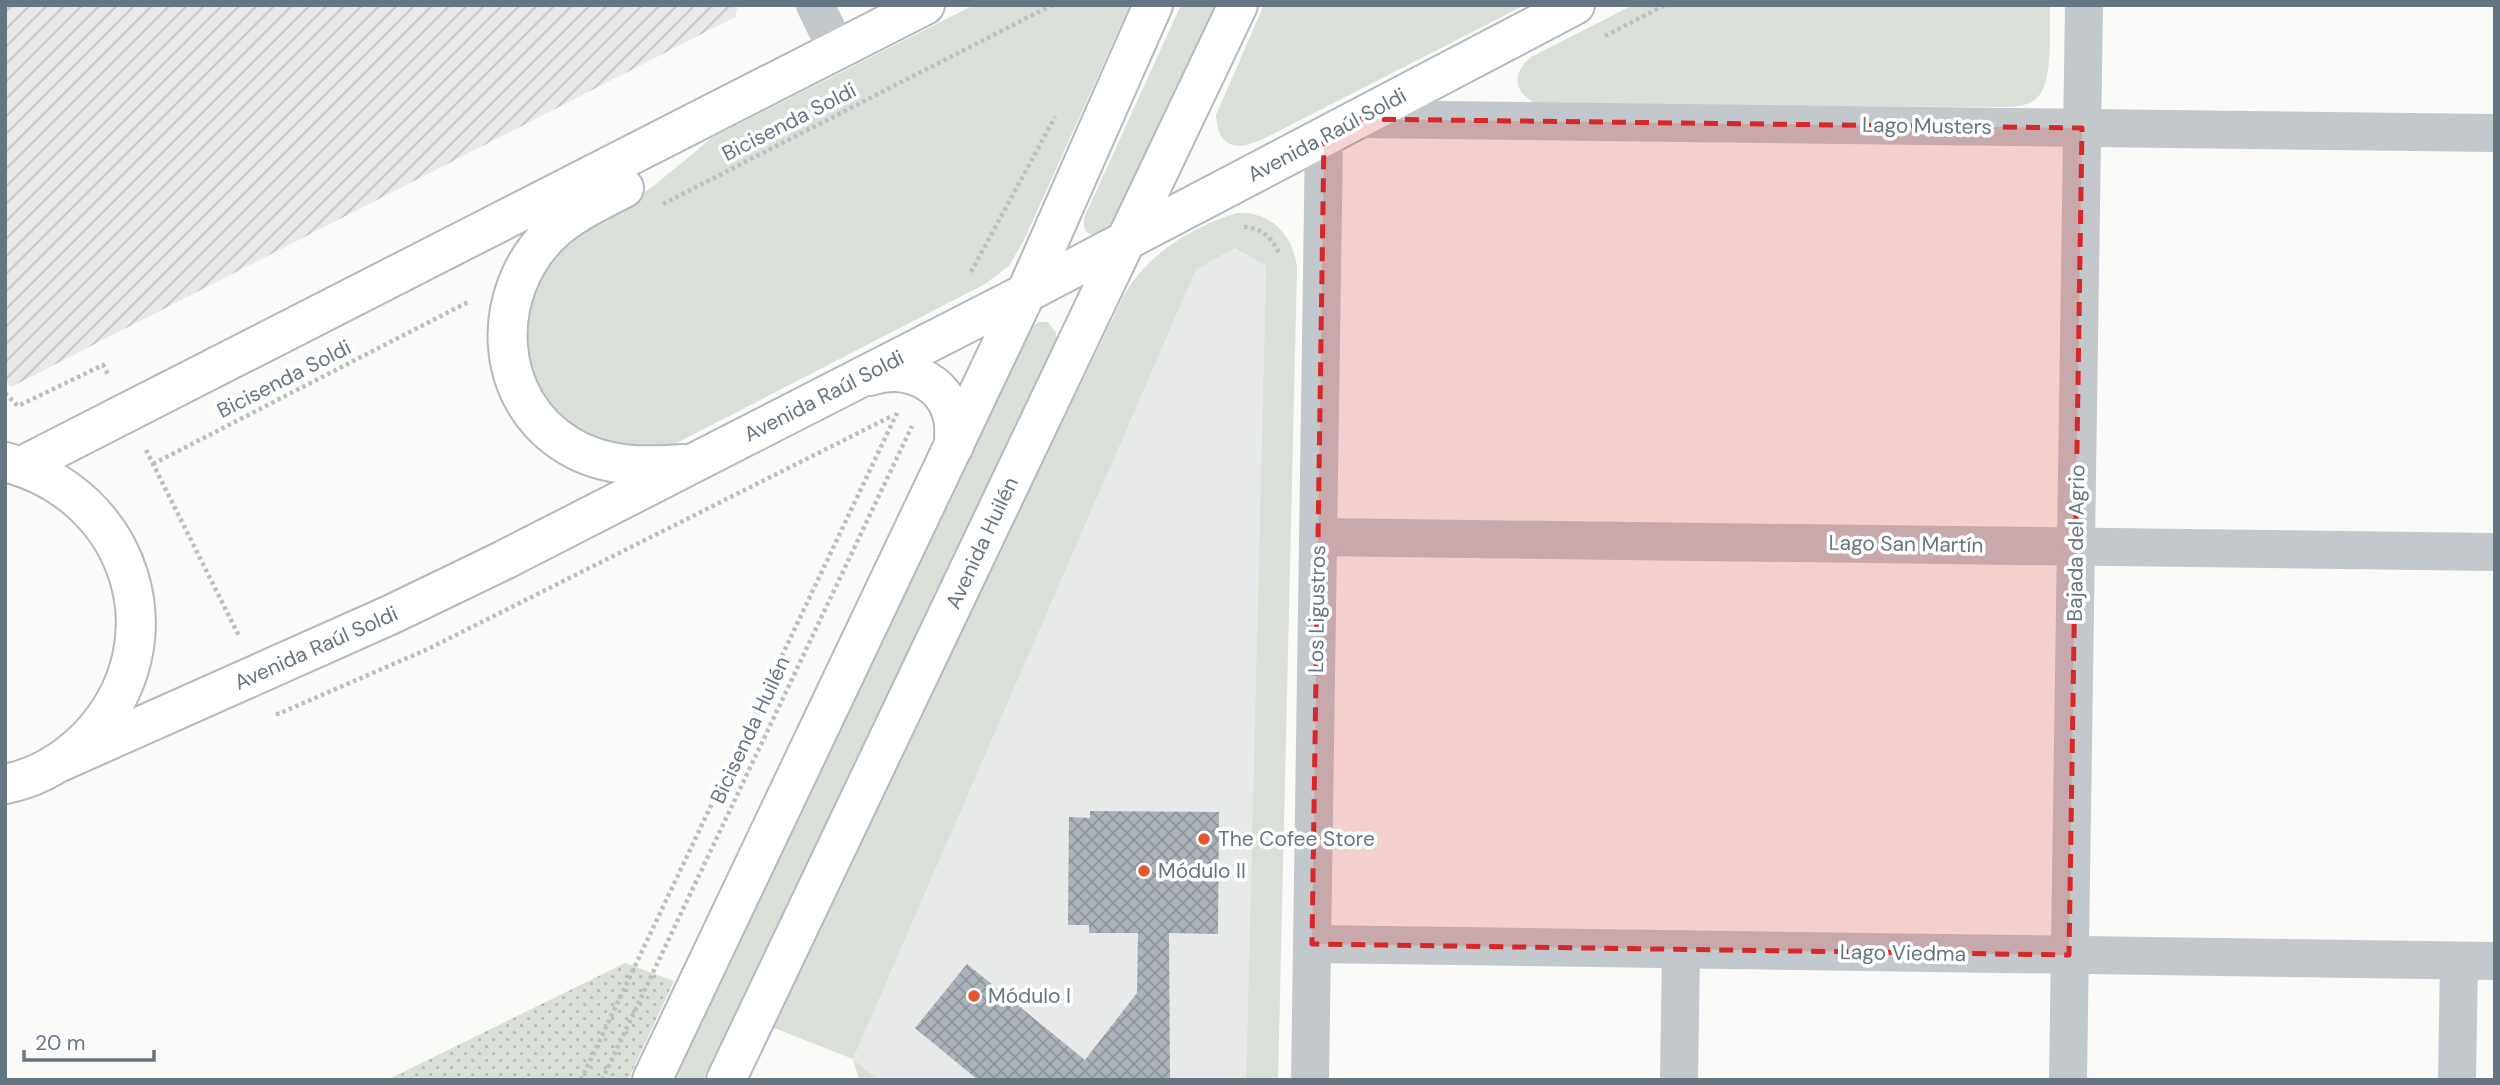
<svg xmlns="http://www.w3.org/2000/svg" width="2500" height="1085" font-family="'DM Sans',sans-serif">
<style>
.built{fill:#e8e9e9}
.industrial{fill:url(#industrial-furrows)}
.grass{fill:#dadfd7}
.park{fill:url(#park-dots)}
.building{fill:url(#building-cross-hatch)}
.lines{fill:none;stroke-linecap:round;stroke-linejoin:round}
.secondary-casing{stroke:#b3babf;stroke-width:42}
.path{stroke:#bbbfc2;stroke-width:4.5;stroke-dasharray:3.5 3.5;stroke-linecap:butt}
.minor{stroke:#c3c8cc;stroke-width:38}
.secondary{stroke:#fff;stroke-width:38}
.marked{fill:#d62828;fill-opacity:0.2;stroke:#d62828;stroke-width:5;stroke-dasharray:14 9;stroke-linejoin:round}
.poi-dot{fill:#e4572e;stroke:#fff;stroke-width:2.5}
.labels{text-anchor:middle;stroke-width:7;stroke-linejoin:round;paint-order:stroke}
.street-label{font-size:21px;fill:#657683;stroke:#fff}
.poi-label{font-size:21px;fill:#657683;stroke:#fff;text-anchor:start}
</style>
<defs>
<pattern id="industrial-furrows" width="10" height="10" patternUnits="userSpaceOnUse" patternTransform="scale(1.75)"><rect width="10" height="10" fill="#e8e9e9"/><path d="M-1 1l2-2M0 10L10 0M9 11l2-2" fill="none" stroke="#c0c1c2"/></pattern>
<pattern id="park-dots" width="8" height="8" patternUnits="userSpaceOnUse" patternTransform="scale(1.75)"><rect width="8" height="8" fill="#dadfd7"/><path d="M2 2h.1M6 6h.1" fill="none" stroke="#b4b9b4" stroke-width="1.8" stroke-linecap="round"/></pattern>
<pattern id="building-cross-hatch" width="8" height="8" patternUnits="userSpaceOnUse" patternTransform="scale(1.75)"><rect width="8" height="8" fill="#aab3b9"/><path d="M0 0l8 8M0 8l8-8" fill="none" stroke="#8e969c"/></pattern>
</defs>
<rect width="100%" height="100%" fill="#fafaf8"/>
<polygon class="built" points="1235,248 1266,266 1246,1080 878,1080 853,1059 1196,270"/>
<polygon class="industrial" points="5,5 738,5 735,17 11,387 5,381"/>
<g class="grass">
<polygon points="974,5 1130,5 1024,240 1009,266 985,284 665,449 634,456 550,418 517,335 549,253 651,188 713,137"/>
<path d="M1181,5H1215L1111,230C1097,236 1082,240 1084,218Z"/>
<path d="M1264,5H1525L1265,138C1238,151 1218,150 1216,115Z"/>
<path d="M1633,5H2050C2049,27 2054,83 2037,98C2031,104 2020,106 2011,107L1541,105C1515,96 1509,75 1531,57Z"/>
<path d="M1237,213C1270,211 1293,234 1297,267L1278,1080H1246L1266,266L1235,248L1196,270L853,1059L878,1080H859L853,1059L769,1026L1124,295C1148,254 1191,227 1237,213Z"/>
<polygon points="1039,322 1048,322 1056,333 1056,340 703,1080 673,1080 1031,327"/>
</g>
<polygon class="park" points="625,963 674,981 628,1080 387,1080"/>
<polygon class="building" points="1090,811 1219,812 1218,934 1169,933 1170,1080 978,1080 915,1028 967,964 1085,1060 1137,993 1138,933 1089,933 1089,925 1068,925 1069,817 1090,818"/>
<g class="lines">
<defs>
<g id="secondary">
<path d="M624,188C599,201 572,213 551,233C489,293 492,400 569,446C604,467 644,467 683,464"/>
<path d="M870,376C905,364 945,380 953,418C955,427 954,437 954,446"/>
<path d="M5,462C132,494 180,642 88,738C65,761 37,778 5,784"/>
<polyline points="22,466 925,5"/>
<polyline points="60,762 390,615 504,560 1026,293 1575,5"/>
<polyline points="652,1080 1026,293 1153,5"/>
<polyline points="726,1080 1238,5"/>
</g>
</defs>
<use href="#secondary" class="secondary-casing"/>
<g class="path">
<polyline points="1605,36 1665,5"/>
<polyline points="663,204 1052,5"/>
<path d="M1244,227C1262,228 1271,237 1279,253"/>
<polyline points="971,272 1055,117"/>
<polyline points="5,393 18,406 103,365 109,376"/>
<polyline points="146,450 239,636"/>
<polyline points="153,464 468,302"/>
<polyline points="277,712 278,714 428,649 890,417"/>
<polyline points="581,1080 897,413"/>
<polyline points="602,1080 912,426"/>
</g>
<g class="minor">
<polyline points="815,5 837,50"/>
<polyline points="1359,119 2495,133"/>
<polyline points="1318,537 2495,552"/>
<polyline points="1312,944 2495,961"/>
<polyline points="1310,1080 1324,138"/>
<polyline points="1679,1080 1681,949"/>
<polyline points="2068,1080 2084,5"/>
<polyline points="2457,1080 2459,961"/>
</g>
<use href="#secondary" class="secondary"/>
</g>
<path class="marked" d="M1359,119L2082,128L2069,955L1312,944L1324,138Z"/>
<g class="poi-dot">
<circle cx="1204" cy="839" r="7"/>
<circle cx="1144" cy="871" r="7"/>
<circle cx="974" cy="996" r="7"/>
</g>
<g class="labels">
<g class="street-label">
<text transform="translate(789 122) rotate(-27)" y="7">Bicisenda Soldi</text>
<text transform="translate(1927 126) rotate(1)" y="7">Lago Musters</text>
<text transform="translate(1327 135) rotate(-28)" y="7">Avenida Raúl Soldi</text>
<text transform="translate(284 379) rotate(-27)" y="7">Bicisenda Soldi</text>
<text transform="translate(824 396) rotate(-27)" y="7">Avenida Raúl Soldi</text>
<text transform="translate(982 543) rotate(-65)" y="7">Avenida Huilén</text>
<text transform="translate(2076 543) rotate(-89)" y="7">Bajada del Agrio</text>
<text transform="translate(1906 544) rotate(1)" y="7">Lago San Martín</text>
<text transform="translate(1317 609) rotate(-89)" y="7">Los Ligustros</text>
<text transform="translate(316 648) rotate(-24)" y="7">Avenida Raúl Soldi</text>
<text transform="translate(750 730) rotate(-65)" y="7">Bicisenda Huilén</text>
<text transform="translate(1903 953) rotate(1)" y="7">Lago Viedma</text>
</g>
<g class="poi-label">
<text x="1218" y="846">The Cofee Store</text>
<text x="1158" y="878">Módulo II</text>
<text x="988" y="1003">Módulo I</text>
</g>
</g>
<rect width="2500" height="1085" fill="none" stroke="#657683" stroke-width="14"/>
<path d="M24 1050v10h130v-10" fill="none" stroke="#657683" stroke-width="3.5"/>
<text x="35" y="1050" font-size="21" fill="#657683" stroke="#ffffff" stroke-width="5" paint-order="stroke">20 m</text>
</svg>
